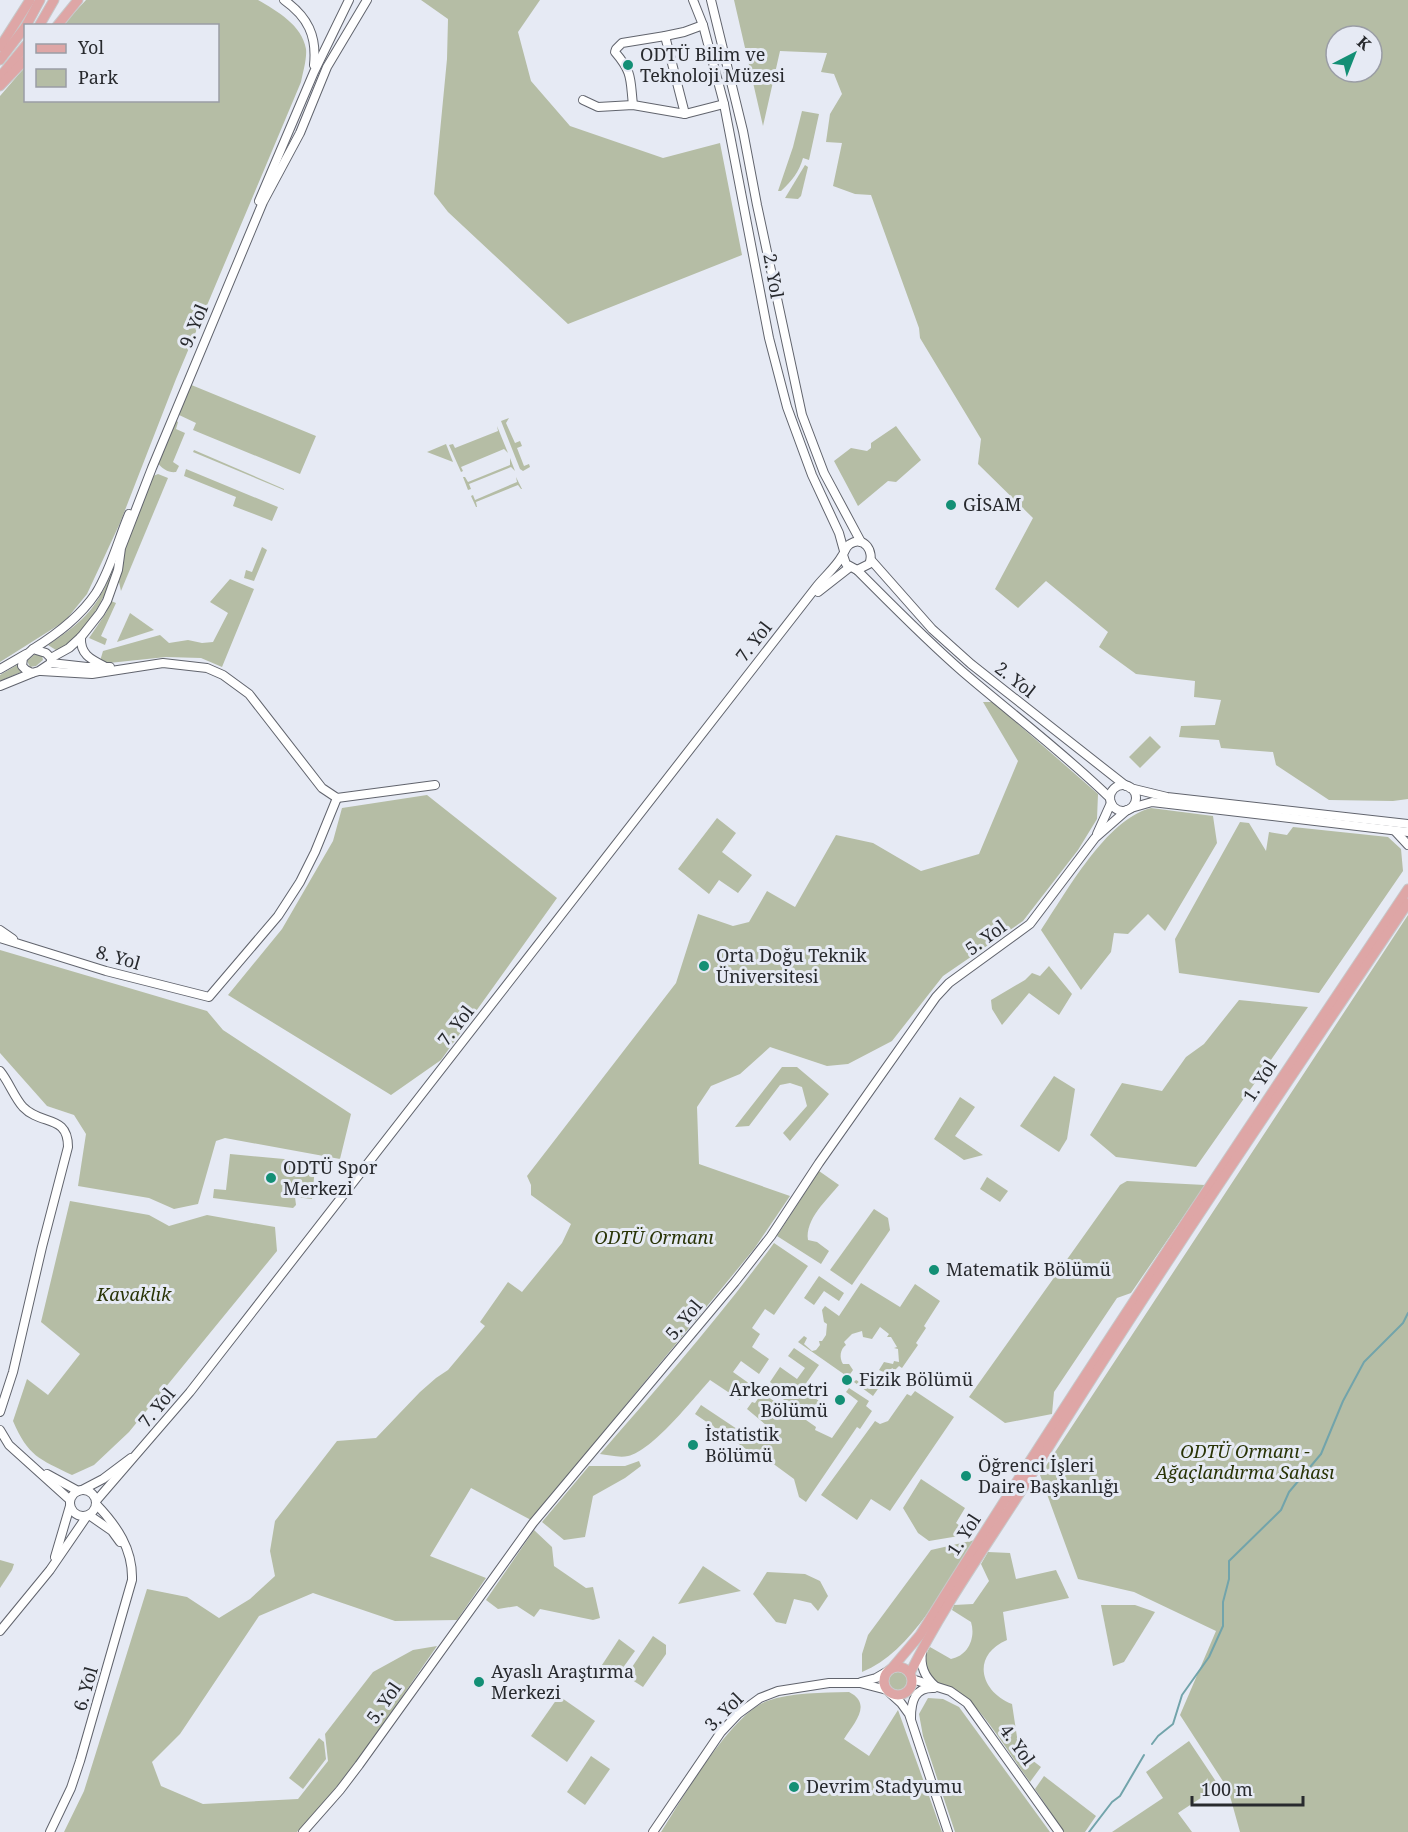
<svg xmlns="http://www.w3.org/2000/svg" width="1408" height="1832" font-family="'Noto Serif',serif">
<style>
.green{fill:#b5bda5;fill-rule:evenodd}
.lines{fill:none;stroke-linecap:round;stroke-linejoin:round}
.stream{stroke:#72a4ab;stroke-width:2}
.minor-casing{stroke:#61646d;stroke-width:10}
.major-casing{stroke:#c7c8c9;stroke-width:11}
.minor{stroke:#fff;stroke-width:8}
.major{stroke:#dea6a6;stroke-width:9}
.poi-dot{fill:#138f75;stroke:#e6eaf4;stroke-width:2}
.labels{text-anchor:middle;stroke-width:6;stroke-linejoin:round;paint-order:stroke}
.poi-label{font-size:18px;fill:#282a2e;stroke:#e6eaf4;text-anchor:start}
.street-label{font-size:18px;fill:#282a2e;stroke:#e6eaf4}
.park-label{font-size:18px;font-style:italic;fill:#293406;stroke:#e6eaf4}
</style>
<rect width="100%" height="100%" fill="#e6eaf4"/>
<g class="green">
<path d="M86,0H258C277,11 302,25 306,49C307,59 303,72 301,82L176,379L120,523L87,594L65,621L0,662V96L25,67L26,100H218V26L63,25Z"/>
<polygon points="421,0 540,0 518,32 531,81 570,126 663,158 720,143 742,255 568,324 448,212 434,194 447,59 448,19"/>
<path d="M734,0H1408V799L1393,801L1329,800L1276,765L1273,752L1221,748L1219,740L1179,737L1181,726L1215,725L1221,700L1194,697L1195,681L1136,674L1099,647L1108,632L1046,581L1018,608L995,589L1033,518L978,464L981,439L920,338L919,328L871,195L855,194L833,186L842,143L826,142L830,114L842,94L834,74L821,72L827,53L780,51L763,126ZM1336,36H1372V72H1336Z"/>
<path d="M802,111L819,114L809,160L803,158C799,172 792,181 781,191H778L793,147Z"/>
<polygon points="805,165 808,167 801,196 798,199 785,198"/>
<polygon points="189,384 316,436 300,474 193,430 196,423 177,414"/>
<polygon points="509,418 506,423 515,443 520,441 522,446 517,448 524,466 529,464 530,467 523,471 520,469 501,421"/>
<path d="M175,420L178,422L176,429L185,433L173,462L179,466L176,472C169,473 162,469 158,463Z"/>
<polygon points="497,426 508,453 504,449 461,467 463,471 461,472 449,445 453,444 455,448 498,431"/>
<polygon points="896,426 921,460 896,482 888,481 858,506 834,461 851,448 867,451 871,448 871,443"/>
<polygon points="446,444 453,462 427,452"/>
<polygon points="194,450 284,489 284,490 193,452"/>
<polygon points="510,458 515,471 511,467 469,484 471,489 468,490 463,477 465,477 468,482 510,465"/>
<polygon points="186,469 278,507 272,521 233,506 236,497 184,476"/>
<polygon points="158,474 168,478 121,591 119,582 128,532 149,482 153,476"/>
<polygon points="516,477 522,489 521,489 518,485 476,502 477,507 476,507 471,496 473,495 475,500 517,482"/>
<polygon points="262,547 267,550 254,581 244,578 246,570 252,572"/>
<path d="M115,564C107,600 87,628 59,652L48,645C86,620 99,606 115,564Z"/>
<polygon points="230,579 254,589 222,667 201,658 166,657 109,663 100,661 103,651 160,635 169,643 188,640 202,643 213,642 228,613 210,602"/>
<polygon points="111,601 116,603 101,636 107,639 105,645 89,638 106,613"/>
<polygon points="130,613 154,630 117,642"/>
<polygon points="38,654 42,656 43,660 36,666 30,667 27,661 34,655"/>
<polygon points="17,665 21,672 0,681 0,675"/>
<path d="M983,702H993L1098,794L1097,819L1078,850L1023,921L943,976L892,1041L848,1064L827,1066L770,1047L740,1074L711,1086L697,1107L699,1164L790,1196L754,1249L531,1520L471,1488L430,1556L486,1578L457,1620L395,1621L313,1593L259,1616L180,1734L152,1762L161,1786L203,1804L298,1799L328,1761L325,1734L373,1672L413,1650L437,1646C393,1709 351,1776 297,1832H64L84,1791L147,1589L187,1597L219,1618L250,1599L275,1576L270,1551L275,1521L337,1441L376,1438L420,1392L436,1378L448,1370L485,1326L480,1322L508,1282L522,1292L562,1243L571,1224L531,1195V1185L527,1176L676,983L698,914L733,926L749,922L767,891L795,907L836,835L873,843L921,871L979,854L1018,761Z"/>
<polygon points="1150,736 1161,747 1140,768 1129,757"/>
<polygon points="427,795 557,898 441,1060 391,1095 228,995 282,929 333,841 342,808"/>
<path d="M1151,808L1213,816L1217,843L1165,931L1148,914L1128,934L1114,933L1111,952L1081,990L1041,930C1066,893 1106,819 1151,808Z"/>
<polygon points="717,818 736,833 722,852 752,875 738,893 719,880 709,894 678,869"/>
<polygon points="1240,822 1249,823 1266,851 1269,832 1287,835 1293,827 1388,837 1401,849 1403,871 1319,993 1179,973 1175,939"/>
<polygon points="1408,915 1408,1832 1240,1832 1228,1789 1180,1715 1216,1631 1134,1592 1078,1579 1040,1475"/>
<polygon points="0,950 207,1011 223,1030 351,1114 340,1159 225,1138 216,1141 198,1204 174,1209 149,1198 78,1186 86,1134 74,1115 47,1106 0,1053"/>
<polygon points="1049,966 1072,994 1059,1015 1029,993 1002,1025 992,1009 991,1000 1025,980 1032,973 1040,976"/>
<polygon points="1239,1000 1308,1007 1196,1167 1116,1157 1090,1135 1122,1083 1162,1091 1186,1057 1204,1044"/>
<polygon points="782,1067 797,1067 829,1094 790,1141 783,1133 807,1106 802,1087 790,1083 780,1085 749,1126 735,1127"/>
<polygon points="1054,1076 1075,1089 1067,1139 1059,1152 1020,1126"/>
<polygon points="960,1097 975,1107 955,1136 983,1155 964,1160 934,1139"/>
<polygon points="230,1154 295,1160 295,1165 315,1167 312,1199 295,1197 296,1205 293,1208 213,1198 214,1189 226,1190"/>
<path d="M819,1171L839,1185C827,1200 805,1219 808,1240L817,1242L829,1251L821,1264L777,1236Z"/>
<polygon points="987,1177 1008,1191 1000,1202 980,1189"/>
<polygon points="1127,1181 1205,1185 1131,1293 1117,1298 1054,1392 1052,1414 1005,1423 969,1397 1120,1185"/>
<path d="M70,1201L149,1215L169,1226L207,1215L275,1227L277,1251L129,1432L94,1465L72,1475C39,1459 28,1456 13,1421L27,1379L48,1395L80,1354L41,1322Z"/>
<polygon points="874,1209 888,1218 890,1230 852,1285 830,1270"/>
<path d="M774,1243L808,1266L774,1315L765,1309L752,1328L760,1334L752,1347L769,1359L759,1374L741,1361L733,1372L750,1384L743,1397H740V1400L710,1380C693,1399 652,1451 628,1456C620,1458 608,1455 600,1454C660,1385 720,1317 774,1243Z"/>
<polygon points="819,1276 844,1293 839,1301 824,1291 814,1305 804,1298"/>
<path d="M861,1283L900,1307L915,1284L940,1301L924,1326L926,1328L916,1343L918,1345L902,1368L899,1366L895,1370L892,1368L888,1374L879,1370L884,1362L893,1364L894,1361L899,1362L898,1349L894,1348L897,1347L891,1337H887L889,1334L880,1327L872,1339L863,1337L862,1331L852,1334L844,1342L846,1345C840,1349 839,1358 843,1364H849L853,1370L848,1377L798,1342L804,1336L807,1338L804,1344L812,1351L816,1350L820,1345L819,1341H822L826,1335L827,1324L824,1322L822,1310L825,1306L839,1316Z"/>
<polygon points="794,1348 819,1365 802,1389 819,1401 806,1420 816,1427 815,1430 832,1438 858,1401 846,1392 849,1388 869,1401 866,1406 872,1411 860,1429 857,1427 806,1502 799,1497 794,1479 764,1457 762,1460 695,1414 701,1405 755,1441 766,1425 747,1409 752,1402 755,1403 762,1393 780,1405 787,1394 770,1382 780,1367 797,1379 805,1368 788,1356"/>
<polygon points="856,1380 863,1384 872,1380 880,1386 873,1396 854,1382"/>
<polygon points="915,1391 954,1417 890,1511 871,1499 857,1520 821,1495 875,1421 880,1424 888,1421 907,1394 911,1396"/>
<polygon points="639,1461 641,1466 625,1478 593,1496 585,1537 564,1540 542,1522 589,1466 625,1466"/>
<polygon points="921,1479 965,1508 956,1523 971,1534 929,1541 918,1533 903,1508"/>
<polygon points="534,1530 552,1547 554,1566 586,1588 593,1587 600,1618 593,1620 540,1609 534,1617 517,1606 498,1609 486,1600"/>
<path d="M975,1540C946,1584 912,1652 862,1672V1654L868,1635L931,1550Z"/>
<path d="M988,1552L1010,1553L1016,1579L1056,1570L1069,1598L1003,1612L1007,1640C970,1656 981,1692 1012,1704L1019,1750L1041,1767L1030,1782C1011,1756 994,1728 973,1704C961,1690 939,1688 931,1677C924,1667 923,1657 930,1647L951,1659C968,1656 976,1638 971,1622L952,1610L954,1605L973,1604L989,1581L981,1564Z"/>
<polygon points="0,1560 14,1564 12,1570 0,1588"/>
<polygon points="703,1566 741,1591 678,1604"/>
<polygon points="767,1572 805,1574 820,1581 828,1596 818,1611 811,1603 794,1599 786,1624 776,1622 753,1594"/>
<polygon points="1101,1605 1135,1605 1155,1612 1124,1662 1113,1666"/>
<polygon points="653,1636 666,1645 666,1654 643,1687 626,1676"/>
<polygon points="619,1639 635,1651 617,1676 602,1665"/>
<circle cx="898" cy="1681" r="9"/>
<path d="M849,1692C873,1704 854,1723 844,1739L869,1756L898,1710L942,1832H661C682,1799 731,1714 767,1701C793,1692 821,1693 849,1692Z"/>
<polygon points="559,1696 595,1721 567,1762 531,1736"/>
<polygon points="928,1698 943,1699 959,1707 1050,1832 955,1832 923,1736 919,1714"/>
<polygon points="319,1738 324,1742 326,1759 303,1789 289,1778"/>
<polygon points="1189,1741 1219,1786 1178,1813 1192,1832 1112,1832 1163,1798 1146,1772"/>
<polygon points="591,1756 610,1769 585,1805 567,1792"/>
<polygon points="1044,1776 1096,1816 1085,1832 1064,1832 1035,1789"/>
</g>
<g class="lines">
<g class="stream">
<polyline points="1152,1744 1158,1736 1173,1724 1182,1695 1209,1657 1223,1626 1223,1602 1229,1579 1229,1561 1281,1510 1289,1492 1321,1454 1343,1401 1364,1362 1403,1323 1408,1313"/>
<polyline points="1089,1832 1112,1802 1120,1796 1144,1755"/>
</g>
<defs>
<g id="minor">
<path d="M284,0C308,17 317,36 314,65"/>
<polyline points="693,0 703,25 724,104 769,338 787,407 812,475 839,533 844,551"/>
<polyline points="711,0 743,131 757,205 802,415 824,473 861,542"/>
<polyline points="583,100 598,107 633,105 685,114 724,104"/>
<path d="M633,105C630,79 633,73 615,52L616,49L622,43L665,36"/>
<polyline points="685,114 665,36 684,32 703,25"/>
<polyline points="259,201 314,72 349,0"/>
<polyline points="871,560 932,629 971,664 1126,786"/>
<path d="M857,570C892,605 926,640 963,672C1012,714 1064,753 1110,798"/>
<polyline points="818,592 850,567"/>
<path d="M81,637C80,654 90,659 104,666"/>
<path d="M33,649C57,634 80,617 96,593C111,569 118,540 129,514"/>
<polyline points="51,658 46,653 33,649 23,658 22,666 26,670 32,673 39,671 51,663 51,658 69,648 81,637 100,613 107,601 118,570 121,548 152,468 263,202 300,133 327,67 367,0"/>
<polyline points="51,663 87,667 110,667"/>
<polyline points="0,669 26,654"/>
<polyline points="41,671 92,674 163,663 207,668 223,675 249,694 322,788 337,798 435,785"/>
<polyline points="0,686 32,673"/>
<circle cx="1123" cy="798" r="13"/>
<polyline points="1130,788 1167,797 1408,824"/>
<polyline points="1131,808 1152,802 1408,832"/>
<polyline points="1395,831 1408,845"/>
<polyline points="1097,834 1111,803"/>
<polyline points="0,930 13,939"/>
<polyline points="0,938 106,971 209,997 278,916 300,882 315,852 337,798"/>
<path d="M0,1071C9,1082 14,1097 23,1107C41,1126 68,1114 68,1147L42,1247L13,1372L0,1412"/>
<polyline points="0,1430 9,1445 70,1500"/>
<polyline points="47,1474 78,1491"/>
<circle cx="83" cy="1503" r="13"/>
<polyline points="82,1490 103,1479 131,1458"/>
<path d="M96,1501L190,1392L817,586C825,576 836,567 842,556C845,552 845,547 850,544C864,535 875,552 869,564L857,570L846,564L843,555"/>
<polyline points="89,1515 112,1531 120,1542"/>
<polyline points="55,1557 70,1506"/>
<polyline points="0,1631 50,1570 87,1516"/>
<path d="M922,1651C920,1666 924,1676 935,1686"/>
<polyline points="912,1679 950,1691 967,1703 1059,1832"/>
<polyline points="861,1682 876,1678 888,1671"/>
<polyline points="890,1693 901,1703 909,1714 948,1832"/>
<path d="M911,1718C911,1701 915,1687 934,1688"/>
<path d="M50,1832L71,1788L80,1761L132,1580C133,1549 117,1526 96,1504"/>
<polyline points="303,1832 340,1790 359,1765 533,1523 735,1282 771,1236 819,1163 936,997 949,983 1030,924 1095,838 1127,810"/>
<polyline points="653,1832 721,1732 738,1714 760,1698 778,1691 829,1683 860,1683 887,1690"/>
</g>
<g id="major">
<polyline points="26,26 40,0"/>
<polyline points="39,26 54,0"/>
<polyline points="57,26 78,0"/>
<polyline points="0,47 30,0"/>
<polyline points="0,60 26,26"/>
<polyline points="0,77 26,45"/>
<polyline points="0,86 26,59"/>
<circle cx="898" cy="1681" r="14"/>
<path d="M892,1668L920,1635C1077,1382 1243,1136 1408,889"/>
<path d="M910,1673C945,1602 993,1537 1035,1469C1154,1277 1282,1091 1408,903"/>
</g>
</defs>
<use href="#minor" class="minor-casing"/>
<use href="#major" class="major-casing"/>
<use href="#minor" class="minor"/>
<use href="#major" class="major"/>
</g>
<g class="poi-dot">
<circle cx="628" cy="65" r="6"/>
<circle cx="951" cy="505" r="6"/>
<circle cx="704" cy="966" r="6"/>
<circle cx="271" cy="1178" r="6"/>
<circle cx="934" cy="1270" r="6"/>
<circle cx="847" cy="1380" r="6"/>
<circle cx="840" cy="1400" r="6"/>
<circle cx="693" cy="1445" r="6"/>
<circle cx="966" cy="1476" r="6"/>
<circle cx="479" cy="1682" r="6"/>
<circle cx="794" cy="1787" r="6"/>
</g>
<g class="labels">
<g class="poi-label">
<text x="640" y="61">ODTÜ Bilim ve<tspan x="640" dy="21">Teknoloji Müzesi</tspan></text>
<text x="963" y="511">GİSAM</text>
<text x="716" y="962">Orta Doğu Teknik<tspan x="716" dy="21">Üniversitesi</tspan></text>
<text x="283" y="1174">ODTÜ Spor<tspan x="283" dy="21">Merkezi</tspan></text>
<text x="946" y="1276">Matematik Bölümü</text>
<text x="859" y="1386">Fizik Bölümü</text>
<text x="828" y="1396" text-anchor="end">Arkeometri<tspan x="828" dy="21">Bölümü</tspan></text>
<text x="705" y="1441">İstatistik<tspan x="705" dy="21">Bölümü</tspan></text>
<text x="978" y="1472">Öğrenci İşleri<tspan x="978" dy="21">Daire Başkanlığı</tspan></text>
<text x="491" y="1678">Ayaslı Araştırma<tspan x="491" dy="21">Merkezi</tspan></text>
<text x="806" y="1793">Devrim Stadyumu</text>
</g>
<g class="street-label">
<text transform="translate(773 276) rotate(80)" y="6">2. Yol</text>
<text transform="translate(194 326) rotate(-67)" y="6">9. Yol</text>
<text transform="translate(754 642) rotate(-52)" y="6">7. Yol</text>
<text transform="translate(1015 680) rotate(38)" y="6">2. Yol</text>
<text transform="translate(986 938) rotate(-36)" y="6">5. Yol</text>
<text transform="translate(118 958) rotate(16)" y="6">8. Yol</text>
<text transform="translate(456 1026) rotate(-52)" y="6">7. Yol</text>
<text transform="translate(1260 1081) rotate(-57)" y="6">1. Yol</text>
<text transform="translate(684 1320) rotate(-50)" y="6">5. Yol</text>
<text transform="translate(157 1408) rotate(-50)" y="6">7. Yol</text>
<text transform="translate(964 1535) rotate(-57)" y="6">1. Yol</text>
<text transform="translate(86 1689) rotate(-74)" y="6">6. Yol</text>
<text transform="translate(384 1703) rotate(-55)" y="6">5. Yol</text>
<text transform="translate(724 1712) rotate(-45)" y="6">3. Yol</text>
<text transform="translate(1017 1745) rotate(54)" y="6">4. Yol</text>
</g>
<g class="park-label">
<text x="654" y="1244">ODTÜ Ormanı</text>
<text x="134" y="1301">Kavaklık</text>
<text x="1245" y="1458">ODTÜ Ormanı -<tspan x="1245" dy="21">Ağaçlandırma Sahası</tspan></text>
</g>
</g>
<rect x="24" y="24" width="195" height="78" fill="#e6eaf4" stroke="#9a9da5" stroke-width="1.5"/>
<rect x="36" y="44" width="30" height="9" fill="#dea6a6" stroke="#9a9da5" stroke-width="1.5"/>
<text x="78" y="54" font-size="18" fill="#282a2e">Yol</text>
<rect x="36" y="69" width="30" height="18" fill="#b5bda5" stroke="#9a9da5" stroke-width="1.5"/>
<text x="78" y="84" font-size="18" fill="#282a2e">Park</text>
<g transform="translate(1354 54) rotate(42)"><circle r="28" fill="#e6eaf4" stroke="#9a9da5" stroke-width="1.5"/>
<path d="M0-4.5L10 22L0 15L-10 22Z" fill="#138f75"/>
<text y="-9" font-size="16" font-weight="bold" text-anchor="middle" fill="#282a2e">K</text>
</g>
<path d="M1192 1796v9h111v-9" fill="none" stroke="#282a2e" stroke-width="3"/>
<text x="1201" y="1796" font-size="18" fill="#282a2e" stroke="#e6eaf4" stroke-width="4.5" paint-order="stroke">100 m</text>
</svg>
